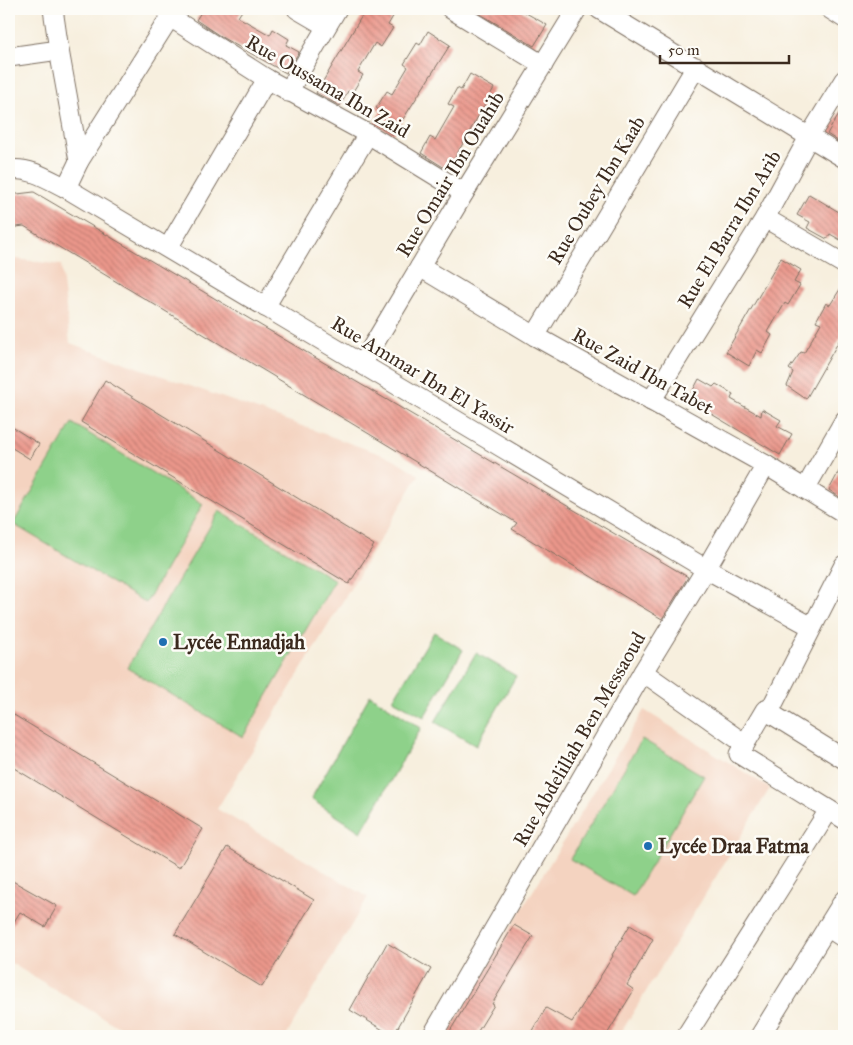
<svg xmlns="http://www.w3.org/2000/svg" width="853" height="1045" font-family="'IM FELL Great Primer',serif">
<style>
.built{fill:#f4d3c0}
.grass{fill:#8ed18a;stroke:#647e54}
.building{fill:url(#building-back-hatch)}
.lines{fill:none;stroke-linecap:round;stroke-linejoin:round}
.minor-casing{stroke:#7d6f61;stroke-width:21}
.minor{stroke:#fff;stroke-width:19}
.poi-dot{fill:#1f6fb2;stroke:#fdfcf7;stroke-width:2}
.labels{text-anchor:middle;stroke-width:5;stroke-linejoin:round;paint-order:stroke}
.street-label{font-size:20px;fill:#3b2a1e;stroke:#fdfcf7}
.poi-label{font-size:20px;font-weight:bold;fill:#3b2a1e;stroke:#fdfcf7;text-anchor:start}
</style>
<defs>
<pattern id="building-back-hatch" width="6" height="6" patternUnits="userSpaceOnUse" patternTransform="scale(1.25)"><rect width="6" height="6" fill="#eb978b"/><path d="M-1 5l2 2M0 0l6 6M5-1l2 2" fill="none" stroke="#c07b71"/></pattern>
</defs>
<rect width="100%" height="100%" fill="#fdfcf7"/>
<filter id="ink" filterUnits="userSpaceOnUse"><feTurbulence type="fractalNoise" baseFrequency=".02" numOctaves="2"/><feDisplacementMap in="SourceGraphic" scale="10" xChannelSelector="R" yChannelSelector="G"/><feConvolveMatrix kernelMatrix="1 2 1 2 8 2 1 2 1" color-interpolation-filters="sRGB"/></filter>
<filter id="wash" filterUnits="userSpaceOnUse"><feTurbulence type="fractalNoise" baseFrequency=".0096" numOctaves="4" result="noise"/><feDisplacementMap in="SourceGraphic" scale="20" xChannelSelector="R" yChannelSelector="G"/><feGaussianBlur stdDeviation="1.12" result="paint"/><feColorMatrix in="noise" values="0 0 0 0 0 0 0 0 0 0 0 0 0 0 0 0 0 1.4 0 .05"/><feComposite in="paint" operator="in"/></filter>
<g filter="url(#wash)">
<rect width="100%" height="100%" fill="#f7efde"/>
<g class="built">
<polygon points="9,258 61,265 70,343 394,459 419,475 217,809 368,897 286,1036 134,1036 9,962"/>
<polygon points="644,710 770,788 619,1036 444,1036"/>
</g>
<g class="grass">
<polygon points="72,423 203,504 146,603 13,524"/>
<polygon points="219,511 335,580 243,737 127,668"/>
<polygon points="434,632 463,650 424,717 393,700"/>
<polygon points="476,653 516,676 476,746 435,722"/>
<polygon points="370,695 421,728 361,832 311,799"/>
<polygon points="642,739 704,776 633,896 570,859"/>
</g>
<g id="blocks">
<g class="building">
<polygon points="203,9 243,9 238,17 270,35 273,29 289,39 286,45 299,52 286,73 223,38 196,20"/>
<polygon points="366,9 388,9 395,13 388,25 393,28 381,47 375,43 358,72 363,75 352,93 348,91 340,106 316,93"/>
<polygon points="472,9 519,9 547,25 534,46"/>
<polygon points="428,31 450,45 393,135 374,123 381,111 376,108 387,91 392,94 408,67 404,64 417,43 420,45"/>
<polygon points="470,74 494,88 448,170 421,153 430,137 435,140 454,107 448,104 457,88 461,90"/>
<polygon points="844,105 844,145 827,134"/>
<polygon points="34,192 688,577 662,619 512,529 517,523 24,226 9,228 9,195"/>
<polygon points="809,194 844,215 844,242 830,234 827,239 807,228 810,222 797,215"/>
<polygon points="781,258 801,270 794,282 800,285 788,305 785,303 768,332 772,335 762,353 757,350 749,366 726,352"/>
<polygon points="844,283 844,332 806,399 787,386 793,372 789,369 801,352 804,353 821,323 816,321 826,303 830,305"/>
<polygon points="699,379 713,387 716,384 733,394 731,399 761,416 762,409 781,420 777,426 792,434 780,455 688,400"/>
<polygon points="105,380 374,545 349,584 81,422"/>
<polygon points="9,425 39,444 30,459 9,446"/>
<polygon points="844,462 844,500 829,490"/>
<polygon points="9,712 203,829 179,868 9,765"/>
<polygon points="227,847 314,900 262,987 175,934"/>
<polygon points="9,879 57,906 45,927 20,912 9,930"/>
<polygon points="514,925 533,936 492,1004 494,1005 475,1036 447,1036"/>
<polygon points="630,925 653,939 627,985 634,990 606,1036 530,1036 546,1008 572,1022 613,956 612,955"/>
<polygon points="387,943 431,969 393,1036 350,1010"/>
</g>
</g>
</g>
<g filter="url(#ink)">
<use href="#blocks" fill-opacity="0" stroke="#7d6f61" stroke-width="1"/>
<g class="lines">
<defs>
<g id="minor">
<polyline points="53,9 59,50 79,161"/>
<polyline points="297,9 326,26"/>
<polyline points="451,9 543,65"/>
<polyline points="599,9 844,158"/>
<polyline points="830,9 844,18"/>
<polyline points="170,17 267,79 368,134 464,193"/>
<polyline points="9,57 59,50"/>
<polyline points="288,92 337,9"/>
<path d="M9,170C30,167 48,179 66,188L706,569L812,627"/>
<polyline points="66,188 79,161 175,9"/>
<polyline points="765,218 844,264"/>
<polyline points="168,248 267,79"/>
<polyline points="420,267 535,336 766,465 844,513"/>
<polyline points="265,307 368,134"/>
<polyline points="535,336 696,67"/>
<polyline points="362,364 464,193 577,9"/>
<polyline points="651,401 765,218 809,137 844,80"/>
<polyline points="805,489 844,421"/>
<polyline points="643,672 745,744"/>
<polyline points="769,712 844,565"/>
<polyline points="844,759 765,710 739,754 844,819"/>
<polyline points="827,927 844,938"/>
<polyline points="432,1036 643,672 706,569 766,465"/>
<polyline points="686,1036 829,810"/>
<polyline points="760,1036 844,900"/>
</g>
</defs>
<use href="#minor" class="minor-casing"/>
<use href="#minor" class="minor"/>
</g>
</g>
<g class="poi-dot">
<circle cx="163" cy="642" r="5"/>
<circle cx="648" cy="846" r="5"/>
</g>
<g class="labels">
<g class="street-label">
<text transform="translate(328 86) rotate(30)" y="7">Rue Oussama Ibn Zaid</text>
<text transform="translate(450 174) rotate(-59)" y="7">Rue Omair Ibn Ouahib</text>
<text transform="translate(596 190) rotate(-59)" y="7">Rue Oubey Ibn Kaab</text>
<text transform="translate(729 229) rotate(-59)" y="7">Rue El Barra Ibn Arib</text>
<text transform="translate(643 371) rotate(29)" y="7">Rue Zaid Ibn Tabet</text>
<text transform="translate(423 375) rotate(31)" y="7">Rue Ammar Ibn El Yassir</text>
<text transform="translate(579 739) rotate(-60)" y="7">Rue Abdelillah Ben Messaoud</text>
</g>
<g class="poi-label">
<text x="173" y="649">Lycée Ennadjah</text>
<text x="658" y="853">Lycée Draa Fatma</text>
</g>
</g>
<rect width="853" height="1045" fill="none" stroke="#fdfcf7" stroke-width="30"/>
<path d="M660 55v8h129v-8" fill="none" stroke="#3b2a1e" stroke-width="2.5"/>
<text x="668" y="55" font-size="15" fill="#3b2a1e" stroke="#fdfcf7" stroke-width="4" paint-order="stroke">50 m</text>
</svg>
